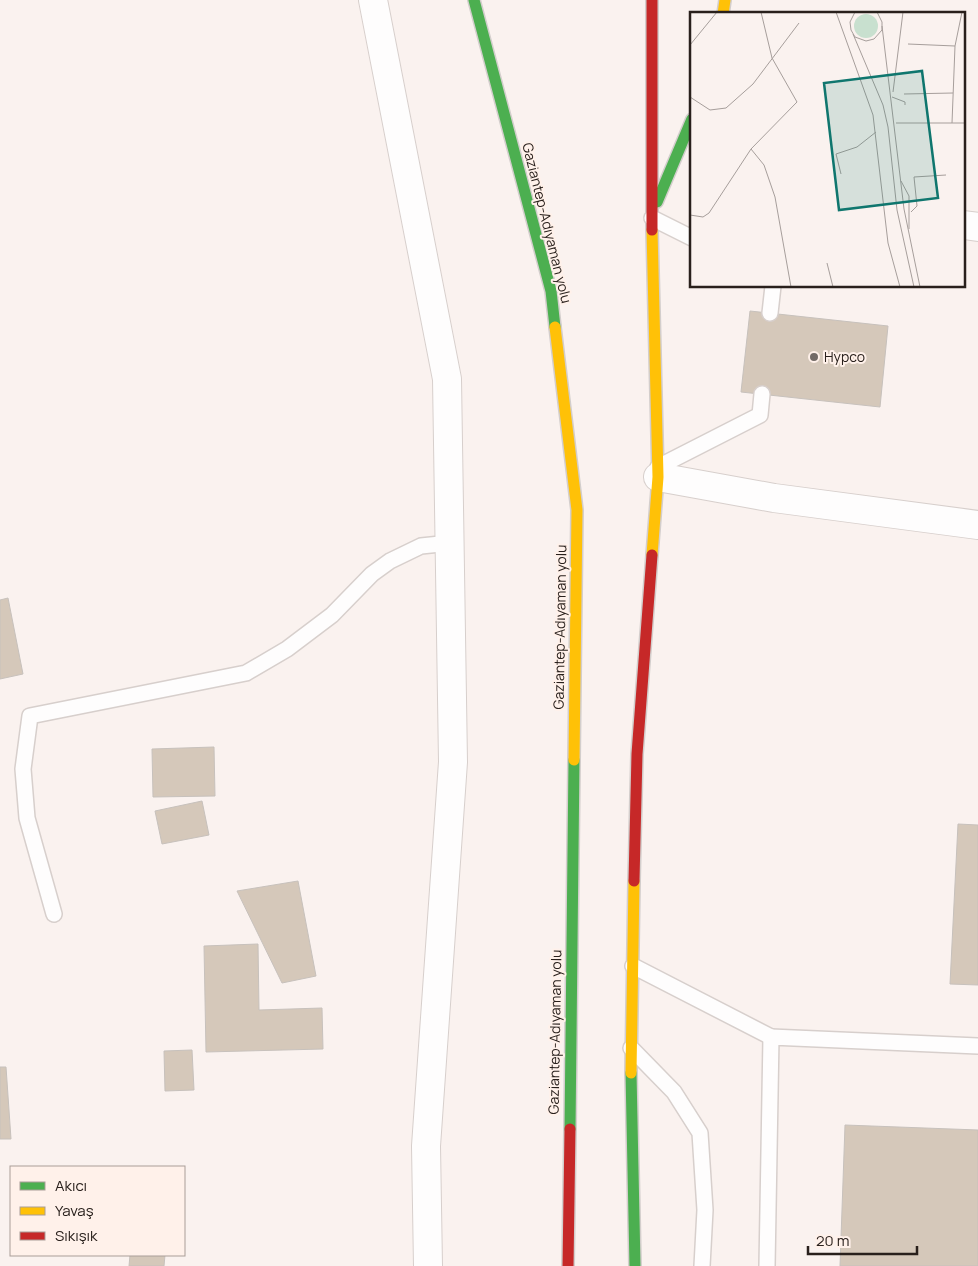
<svg xmlns="http://www.w3.org/2000/svg" width="978" height="1266" font-family="Manrope,sans-serif">
<style>
.building{fill:#d5c8ba;stroke:#c7c1bc}
.lines{fill:none;stroke-linecap:round;stroke-linejoin:round}
.lane-casing{stroke:#d7cfcc;stroke-width:18}
.street-casing{stroke:#d7cfcc;stroke-width:30}
.fast-casing{stroke:#d3cecc;stroke-width:14}
.slow-casing{stroke:#d3cecc;stroke-width:14}
.jam-casing{stroke:#d3cecc;stroke-width:14}
.lane{stroke:#fefdfd;stroke-width:15}
.street{stroke:#fefdfd;stroke-width:28}
.fast{stroke:#4caf50;stroke-width:11}
.slow{stroke:#ffc107;stroke-width:11}
.jam{stroke:#c62828;stroke-width:11}
.poi-dot{fill:#726a66;stroke:#fff1ea;stroke-width:2}
.labels{text-anchor:middle;stroke-width:4;stroke-linejoin:round;paint-order:stroke}
.street-label{font-size:14px;fill:#29201c;stroke:#fff1ea}
.poi-label{font-size:14px;fill:#29201c;stroke:#fff1ea;text-anchor:start}
.inset-road{fill:none;stroke:#a69e9b;stroke-width:1}
.view{fill:#0f766e;fill-opacity:0.15;stroke:#0f766e;stroke-width:2.5}
.inset-edge{fill:none;stroke:#29201c;stroke-width:2.5}
</style>
<rect width="100%" height="100%" fill="#faf2ef"/>
<g class="building">
<polygon points="750,311 888,326 880,407 741,392"/>
<polygon points="8,598 23,674 0,679 0,600"/>
<polygon points="214,747 215,796 153,797 152,749"/>
<polygon points="202,801 209,835 162,844 155,811"/>
<polygon points="958,824 978,825 978,985 950,984"/>
<polygon points="298,881 316,976 282,983 237,891"/>
<polygon points="258,944 259,1010 322,1008 323,1049 206,1052 204,946"/>
<polygon points="192,1050 194,1090 165,1091 164,1051"/>
<polygon points="0,1067 6,1067 11,1139 0,1139"/>
<polygon points="845,1125 978,1130 978,1266 840,1266"/>
<polygon points="130,1255 165,1255 164,1266 129,1266"/>
</g>
<g class="lines">
<defs>
<g id="lane">
<polyline points="652,218 692,238"/>
<polyline points="770,313 773,286"/>
<polyline points="658,467 760,415 762,394"/>
<polyline points="54,914 27,818 23,769 30,716 246,673 287,649 332,615 372,574 390,561 421,546 450,543"/>
<polyline points="633,966 771,1037"/>
<polyline points="631,1048 674,1092 700,1133 705,1210 702,1266"/>
<polyline points="767,1266 771,1037 978,1046"/>
</g>
<g id="street">
<polyline points="373,0 447,379 453,762 426,1146 428,1266"/>
<polyline points="964,225 978,227"/>
<polyline points="658,477 774,498 978,525"/>
</g>
<g id="fast">
<polyline points="474,0 551,291 555,327"/>
<polyline points="657,202 692,119"/>
<polyline points="631,1073 635,1266"/>
<polyline points="570,1129 574,760"/>
</g>
<g id="slow">
<polyline points="723,14 725,0"/>
<polyline points="555,327 577,510 574,760"/>
<polyline points="652,555 658,477 652,230"/>
<polyline points="631,1073 634,881"/>
</g>
<g id="jam">
<polyline points="652,0 652,230"/>
<polyline points="634,881 637,754 652,555"/>
<polyline points="568,1266 570,1129"/>
</g>
</defs>
<use href="#lane" class="lane-casing"/>
<use href="#street" class="street-casing"/>
<use href="#fast" class="fast-casing"/>
<use href="#slow" class="slow-casing"/>
<use href="#jam" class="jam-casing"/>
<use href="#lane" class="lane"/>
<use href="#street" class="street"/>
<use href="#fast" class="fast"/>
<use href="#slow" class="slow"/>
<use href="#jam" class="jam"/>
</g>
<circle class="poi-dot" cx="814" cy="357" r="5"/>
<g class="labels">
<g class="street-label">
<text transform="translate(547 223) rotate(76)" y="5">Gaziantep-Adıyaman yolu</text>
<text transform="translate(560 627) rotate(-89)" y="5">Gaziantep-Adıyaman yolu</text>
<text transform="translate(555 1032) rotate(-89)" y="5">Gaziantep-Adıyaman yolu</text>
</g>
<g class="poi-label">
<text x="824" y="362">Hypco</text>
</g>
</g>
<g transform="translate(690 12)">
<rect width="275" height="275" fill="#faf2ef"/>
<path d="M164 14a12 12 0 1 1 24 0a12 12 0 1 1-24 0Z" fill="#c8e0cf"/>
<path class="inset-road" d="M146,0L183,103L198,231L210,275M165,0L160,10L161,18L165,25L176,29L184,27L192,18V10L187,0M192,14L214,197L230,275M163,22L193,93L198,115L207,198L224,275M218,32L265,34M0,33L27,0M203,80L213,0M214,82L263,81M0,85L20,98L36,96L63,72L109,11M202,85L215,90V93M206,111H275M262,111L265,34L272,0M61,137L74,153L85,185L101,275M151,162L146,142L167,135L186,120M211,169L219,184V217M221,200L227,194L224,165L256,163M0,203L13,205L19,201L61,137L107,90L82,46L71,0M137,251L143,275"/>
<path class="view" d="M232,59L248,186L149,198L134,71Z"/>
<rect width="275" height="275" class="inset-edge"/>
</g>
<rect x="10" y="1166" width="175" height="90" fill="#fff1ea" stroke="#a99d98"/>
<rect x="20" y="1182" width="25" height="8" fill="#4caf50" stroke="#a99d98"/>
<text x="55" y="1191" font-size="15" fill="#29201c">Akıcı</text>
<rect x="20" y="1207" width="25" height="8" fill="#ffc107" stroke="#a99d98"/>
<text x="55" y="1216" font-size="15" fill="#29201c">Yavaş</text>
<rect x="20" y="1232" width="25" height="8" fill="#c62828" stroke="#a99d98"/>
<text x="55" y="1241" font-size="15" fill="#29201c">Sıkışık</text>
<path d="M808 1246v8h109v-8" fill="none" stroke="#29201c" stroke-width="2.5"/>
<text x="816" y="1246" font-size="15" fill="#29201c" stroke="#fff1ea" stroke-width="4" paint-order="stroke">20 m</text>
</svg>
